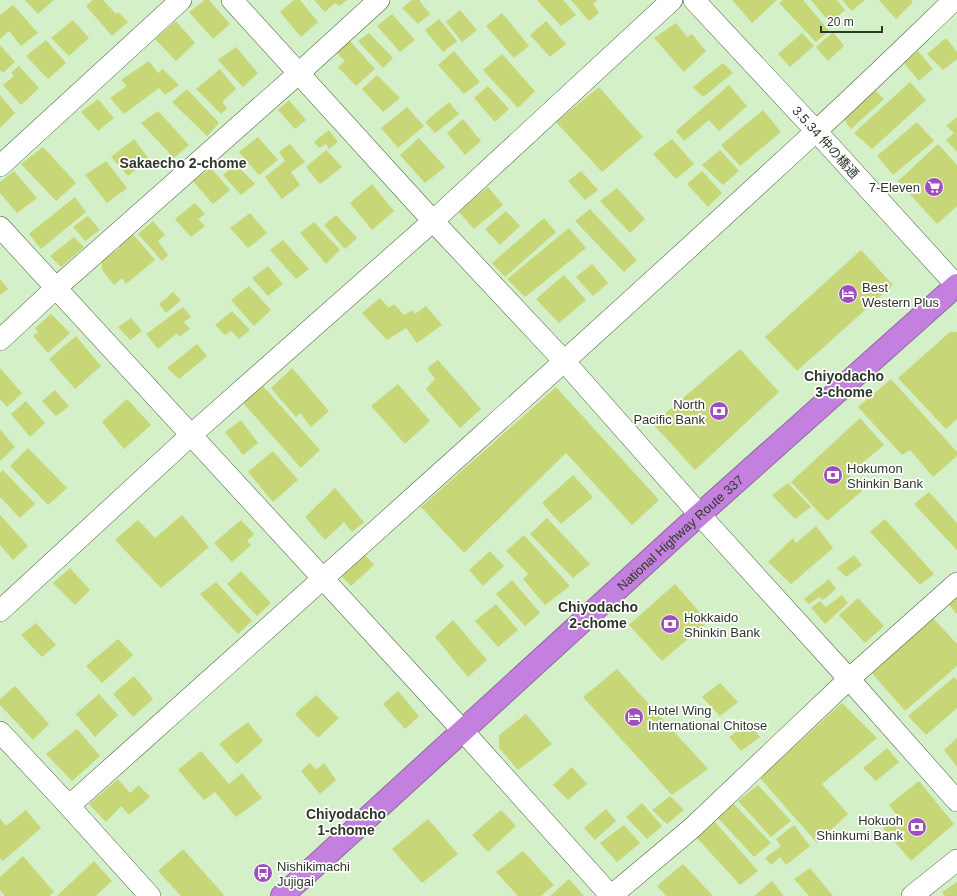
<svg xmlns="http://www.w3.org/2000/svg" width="957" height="896" font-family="Arial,'Noto Sans JP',sans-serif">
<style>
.building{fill:#c7d677}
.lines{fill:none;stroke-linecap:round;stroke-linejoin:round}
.minor-casing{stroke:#4c6441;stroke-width:22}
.highway-casing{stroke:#90679f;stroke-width:24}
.minor{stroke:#fff;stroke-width:21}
.highway{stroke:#c480de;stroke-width:22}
.labels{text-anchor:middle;stroke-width:3.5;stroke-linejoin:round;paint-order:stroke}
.street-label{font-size:13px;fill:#2e3829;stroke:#fff}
.poi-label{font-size:13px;fill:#2e3829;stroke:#fff;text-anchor:start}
.neighbourhood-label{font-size:14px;font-weight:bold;fill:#2e3829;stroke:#fff}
</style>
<rect width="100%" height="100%" fill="#d4f0c8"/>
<g class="building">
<polygon points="25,0 54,0 38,14"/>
<polygon points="93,0 103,0 116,14 118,12 128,22 112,36 86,6"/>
<polygon points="205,0 209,0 230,24 213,39 189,12"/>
<polygon points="294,0 300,0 318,22 301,37 280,12"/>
<polygon points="314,0 347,0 339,6 335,3 325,12"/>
<polygon points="412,0 419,0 430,14 418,24 402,8"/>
<polygon points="537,0 563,0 576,15 561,26"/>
<polygon points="571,0 598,0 593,4 599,13 589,21"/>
<polygon points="732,0 777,0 752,23"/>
<polygon points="783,0 803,0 829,31 816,42 779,3"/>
<polygon points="811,0 837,0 845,10 830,23"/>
<polygon points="842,0 865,0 852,11"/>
<polygon points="879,0 911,0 913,2 896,19"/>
<polygon points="13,5 38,33 21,46 9,31 0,39 0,15"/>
<polygon points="460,10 477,30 462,42 446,22"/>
<polygon points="502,13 529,46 514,58 486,26"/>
<polygon points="392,14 415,40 400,52 377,26"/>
<polygon points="439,19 457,41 443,52 425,30"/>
<polygon points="73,20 89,38 69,56 51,38"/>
<polygon points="176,21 195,43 176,61 155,39"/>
<polygon points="546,21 566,44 550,57 530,35"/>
<polygon points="676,23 687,37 692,34 706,51 684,72 654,38"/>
<polygon points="833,32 844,46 828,61 816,47"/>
<polygon points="369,33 393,58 383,68 358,41"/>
<polygon points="802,33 814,46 790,67 778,54"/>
<polygon points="946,38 957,52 957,59 943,70 927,54"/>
<polygon points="46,40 66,63 48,79 26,56"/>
<polygon points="350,41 375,69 356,86 338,67 345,61 336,52"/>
<polygon points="0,45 15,62 3,73 0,70"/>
<polygon points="236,47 258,73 243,87 218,60"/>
<polygon points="454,51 480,82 464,94 438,65"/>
<polygon points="918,51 933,69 919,81 904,63"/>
<polygon points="502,54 535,91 518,108 483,70"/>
<polygon points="149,61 158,73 163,69 179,85 165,95 159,88 124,114 110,98 127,86 121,80"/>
<polygon points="723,63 733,73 703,97 693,87"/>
<polygon points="19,66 39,88 21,105 3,85 14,76 11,73"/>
<polygon points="220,69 236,89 222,102 227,108 221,114 196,89"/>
<polygon points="377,75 400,98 383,112 362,89"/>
<polygon points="910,82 926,100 872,149 854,133"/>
<polygon points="729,85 747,106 719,131 709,120 684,141 676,131"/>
<polygon points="488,86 509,109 495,122 474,98"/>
<polygon points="599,87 643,137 602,172 556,122"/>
<polygon points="187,89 219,123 207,136 172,102"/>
<polygon points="875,90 884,99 851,129 842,117"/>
<polygon points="0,95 15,113 0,128"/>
<polygon points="98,99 114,118 98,131 81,112"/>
<polygon points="289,100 306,120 295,129 278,110"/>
<polygon points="449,102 459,114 435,133 425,122"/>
<polygon points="407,107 424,126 398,148 381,128"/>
<polygon points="763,110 781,132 740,166 721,145"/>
<polygon points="158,111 189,145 174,158 141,123"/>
<polygon points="957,117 957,152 946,140 954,133 946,126"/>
<polygon points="463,119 481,141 465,155 447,133"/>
<polygon points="917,122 934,141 893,175 877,156"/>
<polygon points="329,130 338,142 329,149 326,144 319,148 314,142"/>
<polygon points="258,137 278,160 259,175 239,152"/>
<polygon points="419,138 445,167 425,183 400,155"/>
<polygon points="134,139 149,159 128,176 111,157"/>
<polygon points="672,139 694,164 676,179 653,154"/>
<polygon points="290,144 305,162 291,172 300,185 282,199 265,177 285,161 279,152"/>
<polygon points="938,144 957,165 957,206 937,224 898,181"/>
<polygon points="43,147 76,183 56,201 21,164"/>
<polygon points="326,150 342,167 320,184 306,167"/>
<polygon points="720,150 739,171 723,185 702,165"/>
<polygon points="106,161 127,188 107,203 85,175"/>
<polygon points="236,164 255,184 241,195 223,175"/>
<polygon points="211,168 230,190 213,204 193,181"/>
<polygon points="14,171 37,198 17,213 0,193 0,182"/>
<polygon points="581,171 598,190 585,200 568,181"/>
<polygon points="702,171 722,193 708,207 687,184"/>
<polygon points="372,184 394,211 372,230 350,203"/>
<polygon points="488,187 503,205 474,229 458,211"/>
<polygon points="617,188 645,219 630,233 600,201"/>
<polygon points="75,197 86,212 41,249 29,234"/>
<polygon points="195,203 205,214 198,219 205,226 191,237 175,219"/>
<polygon points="590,209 637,260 624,272 575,221"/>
<polygon points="506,211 520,226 500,245 485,229"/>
<polygon points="250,213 267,233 248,248 230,228"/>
<polygon points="336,215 357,238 345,249 324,225"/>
<polygon points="88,216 100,230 85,241 73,227"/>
<polygon points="544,218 556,232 505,277 492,263"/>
<polygon points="153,221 165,235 158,241 168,255 162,261 138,234"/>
<polygon points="314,222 340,250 326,264 300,233"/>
<polygon points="569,228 586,248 525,297 507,279"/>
<polygon points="132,233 155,260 126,284 122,278 114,285 102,270 102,261 120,248 118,245"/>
<polygon points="74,237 84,247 61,267 50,256"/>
<polygon points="283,240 309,269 296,279 270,250"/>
<polygon points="861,250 893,285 797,371 765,337"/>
<polygon points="592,264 608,283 593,296 576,277"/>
<polygon points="268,266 283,284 268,296 252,278"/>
<polygon points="564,275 586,300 559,323 536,299"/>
<polygon points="0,279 8,289 0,295"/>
<polygon points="249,286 271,310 254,326 231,300"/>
<polygon points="173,292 181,300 166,313 159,304"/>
<polygon points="380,298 389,308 394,304 404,315 412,310 415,314 426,306 442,325 417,343 406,328 387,340 362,313"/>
<polygon points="183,307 191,317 184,322 190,329 179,337 177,333 158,349 146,334"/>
<polygon points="232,311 250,330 239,339 231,331 225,335 215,325"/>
<polygon points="51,314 70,333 48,353 33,336 38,332 35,328"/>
<polygon points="131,318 142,331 130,340 118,327"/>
<polygon points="950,332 957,332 957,419 946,429 898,378"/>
<polygon points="76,336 101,366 75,389 49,359"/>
<polygon points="197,344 207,356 179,379 167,368"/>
<polygon points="740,349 779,392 695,470 653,424"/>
<polygon points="438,360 481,409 460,428 426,389 435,379 427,368"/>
<polygon points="0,368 22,393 7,407 0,399"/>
<polygon points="292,368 329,411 311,427 300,413 296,417 271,388"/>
<polygon points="891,379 957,452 957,456 933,477 910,450 902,455 858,407"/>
<polygon points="398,384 430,421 405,444 371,406"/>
<polygon points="263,386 320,450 301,468 243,403"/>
<polygon points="556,387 659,500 632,525 566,453 464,553 421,507"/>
<polygon points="55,390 69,406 56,416 42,401"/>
<polygon points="127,399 151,425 124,449 102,422"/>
<polygon points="26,401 45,423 30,437 11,414"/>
<polygon points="860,418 884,445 849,474 863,490 827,521 791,482"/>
<polygon points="241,420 258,443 243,455 225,432"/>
<polygon points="0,429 15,447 0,461"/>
<polygon points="28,448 67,488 48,505 10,466"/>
<polygon points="273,451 298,480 273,502 248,472"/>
<polygon points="3,470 35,504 20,518 0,497 0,473"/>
<polygon points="573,475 593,497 561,524 542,503"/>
<polygon points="788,483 811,507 795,519 772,495"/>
<polygon points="335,488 364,522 352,532 344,522 325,540 305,517"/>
<polygon points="929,492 957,523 957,550 914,504"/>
<polygon points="0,515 28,546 13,560 0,545"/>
<polygon points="182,515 209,547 161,588 115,540 138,520 155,538"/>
<polygon points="547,518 590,564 573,578 530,534"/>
<polygon points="885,519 934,574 920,585 870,532"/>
<polygon points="241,520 254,534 247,541 251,545 232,562 214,543"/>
<polygon points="816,526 833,548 791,584 768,562 793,538 796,543"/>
<polygon points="524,535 570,586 545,605 523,579 528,574 506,551"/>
<polygon points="490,551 504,566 483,586 469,570"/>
<polygon points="365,555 374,565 351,586 341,575"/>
<polygon points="854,555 862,565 846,577 837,568"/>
<polygon points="70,568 90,590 75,605 53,583"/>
<polygon points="241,571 271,603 257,616 227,584"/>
<polygon points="829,579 836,589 823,600 819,597 809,604 804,599"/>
<polygon points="512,580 540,613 525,626 496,594"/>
<polygon points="216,582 252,621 238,634 200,594"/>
<polygon points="675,584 708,622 662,661 629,625"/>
<polygon points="842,595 848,603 825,624 811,608 820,601 826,607"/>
<polygon points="957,597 957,614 948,604"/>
<polygon points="858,598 884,626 865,643 839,615"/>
<polygon points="496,604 518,630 498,647 475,621"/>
<polygon points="932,617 957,644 957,666 905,711 872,673"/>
<polygon points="453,620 487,660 468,677 435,637"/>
<polygon points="36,623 56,645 42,657 21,635"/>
<polygon points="118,639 133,655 102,683 86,666"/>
<polygon points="617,669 708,769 672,795 583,697"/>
<polygon points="134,676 153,699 133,717 113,694"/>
<polygon points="954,677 957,680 957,708 926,735 908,716"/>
<polygon points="720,683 738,702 720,716 702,697"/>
<polygon points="15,686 49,724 33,740 0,705 0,699"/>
<polygon points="398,691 419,716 405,729 383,704"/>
<polygon points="99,694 118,715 95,737 76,714"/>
<polygon points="316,695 339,718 318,738 295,714"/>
<polygon points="842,703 877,738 822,784 848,814 817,843 760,778"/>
<polygon points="526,714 552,744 518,770 499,748 499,735"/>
<polygon points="248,722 263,741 237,764 219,744"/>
<polygon points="748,723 760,737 741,751 729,737"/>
<polygon points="77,729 100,756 72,781 46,754"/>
<polygon points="957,738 957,767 944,750"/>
<polygon points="887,748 899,762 876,781 863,768"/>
<polygon points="201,751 229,784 242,773 262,798 236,817 215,792 204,800 178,770"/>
<polygon points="310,763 316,770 324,763 336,780 320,794 301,771"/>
<polygon points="572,767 587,784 568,800 553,785"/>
<polygon points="118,779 130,793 139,785 150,797 129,815 121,806 106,822 89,804"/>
<polygon points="919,781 954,824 911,861 883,828 898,817 889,805"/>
<polygon points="758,785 791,821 771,837 738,801"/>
<polygon points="670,796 684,810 667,824 652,810"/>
<polygon points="732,802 771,843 754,857 716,816"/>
<polygon points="642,803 662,826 647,839 626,817"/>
<polygon points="606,809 616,821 595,840 584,828"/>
<polygon points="26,810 41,828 3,861 0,858 0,819 6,826"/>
<polygon points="501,810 516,826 488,852 472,835"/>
<polygon points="428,819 458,854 422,883 392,849"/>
<polygon points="715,822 758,871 740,885 697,838"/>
<polygon points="624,825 640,843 617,862 600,843"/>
<polygon points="794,825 810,846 786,865 780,857 771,865 765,858 781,846 776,839"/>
<polygon points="183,849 224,895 223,896 181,896 158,871"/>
<polygon points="523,851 554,885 541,896 518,896 496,872"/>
<polygon points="23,856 54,892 49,896 5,896 0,890 0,877"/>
<polygon points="94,861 112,881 96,896 57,896"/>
<polygon points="683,864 713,896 666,896 657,886"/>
<polygon points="810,868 833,896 809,896 794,879"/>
<polygon points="569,879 584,896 550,896"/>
<polygon points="772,881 784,896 754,896"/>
<polygon points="957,882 957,896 945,896 942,892"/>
</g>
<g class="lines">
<defs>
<g id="minor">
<polyline points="232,0 433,221 564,361 700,515 849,679 957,801"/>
<polyline points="694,0 816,131 957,286"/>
<polyline points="0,166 181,0"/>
<polyline points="0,227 463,731 611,896"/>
<polyline points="0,340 56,288 299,73 379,0"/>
<polyline points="0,611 191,435 433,221 672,0"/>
<polyline points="0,732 69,806 150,896"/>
<path d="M69,806C318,583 568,360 815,132C862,89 908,44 954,0"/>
<polyline points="611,896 692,828 849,679 957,583"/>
<polyline points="912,896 957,860"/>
</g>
<g id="highway">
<path id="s1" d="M282,896L679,533L957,285"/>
</g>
</defs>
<use href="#minor" class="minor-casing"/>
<use href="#highway" class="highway-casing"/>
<use href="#minor" class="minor"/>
<use href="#highway" class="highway"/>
</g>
<defs>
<symbol id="supermarket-disc" viewBox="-11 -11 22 22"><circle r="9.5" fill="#a04ebd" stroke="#fff"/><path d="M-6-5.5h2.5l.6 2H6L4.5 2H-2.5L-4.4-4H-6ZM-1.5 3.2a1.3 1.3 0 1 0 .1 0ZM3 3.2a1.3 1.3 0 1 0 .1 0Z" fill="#fff"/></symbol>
<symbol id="hotel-disc" viewBox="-11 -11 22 22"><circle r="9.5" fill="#a04ebd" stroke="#fff"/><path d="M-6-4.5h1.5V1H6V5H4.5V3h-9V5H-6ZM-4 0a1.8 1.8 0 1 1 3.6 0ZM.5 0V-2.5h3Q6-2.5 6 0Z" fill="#fff"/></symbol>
<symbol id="bank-disc" viewBox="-11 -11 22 22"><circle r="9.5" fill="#a04ebd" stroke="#fff"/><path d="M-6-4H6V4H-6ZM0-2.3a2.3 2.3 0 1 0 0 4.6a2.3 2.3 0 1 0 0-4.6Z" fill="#fff"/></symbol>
<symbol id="bus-disc" viewBox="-11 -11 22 22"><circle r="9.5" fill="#a04ebd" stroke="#fff"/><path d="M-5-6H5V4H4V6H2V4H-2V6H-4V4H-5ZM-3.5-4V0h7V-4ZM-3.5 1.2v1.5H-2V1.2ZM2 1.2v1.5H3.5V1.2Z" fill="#fff"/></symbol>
</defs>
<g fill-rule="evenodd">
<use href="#supermarket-disc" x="923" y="176" width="22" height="22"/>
<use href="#hotel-disc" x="837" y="283" width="22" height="22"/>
<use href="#bank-disc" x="708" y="400" width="22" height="22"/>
<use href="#bank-disc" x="822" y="464" width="22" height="22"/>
<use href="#bank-disc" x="659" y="613" width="22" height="22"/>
<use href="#hotel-disc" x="623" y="706" width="22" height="22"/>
<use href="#bank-disc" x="906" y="816" width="22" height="22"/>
<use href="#bus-disc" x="252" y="862" width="22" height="22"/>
</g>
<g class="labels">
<g class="street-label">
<text transform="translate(826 142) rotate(48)" y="5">3.5.34 仲の橋通</text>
<text dy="5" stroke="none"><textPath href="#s1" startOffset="539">National Highway Route 337</textPath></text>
</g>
<g class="poi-label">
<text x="920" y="192" text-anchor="end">7-Eleven</text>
<text x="862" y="292">Best<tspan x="862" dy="15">Western Plus</tspan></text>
<text x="705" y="409" text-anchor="end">North<tspan x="705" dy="15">Pacific Bank</tspan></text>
<text x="847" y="473">Hokumon<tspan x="847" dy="15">Shinkin Bank</tspan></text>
<text x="684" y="622">Hokkaido<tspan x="684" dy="15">Shinkin Bank</tspan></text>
<text x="648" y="715">Hotel Wing<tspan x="648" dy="15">International Chitose</tspan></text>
<text x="903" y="825" text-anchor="end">Hokuoh<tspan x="903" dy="15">Shinkumi Bank</tspan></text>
<text x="277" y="871">Nishikimachi<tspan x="277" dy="15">Jujigai</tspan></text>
</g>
<g class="neighbourhood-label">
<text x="183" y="168">Sakaecho 2-chome</text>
<text x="844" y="381">Chiyodacho<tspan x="844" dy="16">3-chome</tspan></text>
<text x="598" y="612">Chiyodacho<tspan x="598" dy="16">2-chome</tspan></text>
<text x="346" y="819">Chiyodacho<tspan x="346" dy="16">1-chome</tspan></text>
</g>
</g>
<path d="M821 26v6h61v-6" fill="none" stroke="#2e3829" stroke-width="2"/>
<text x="827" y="26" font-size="12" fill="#2e3829" stroke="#ffffff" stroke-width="3" paint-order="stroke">20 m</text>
</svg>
